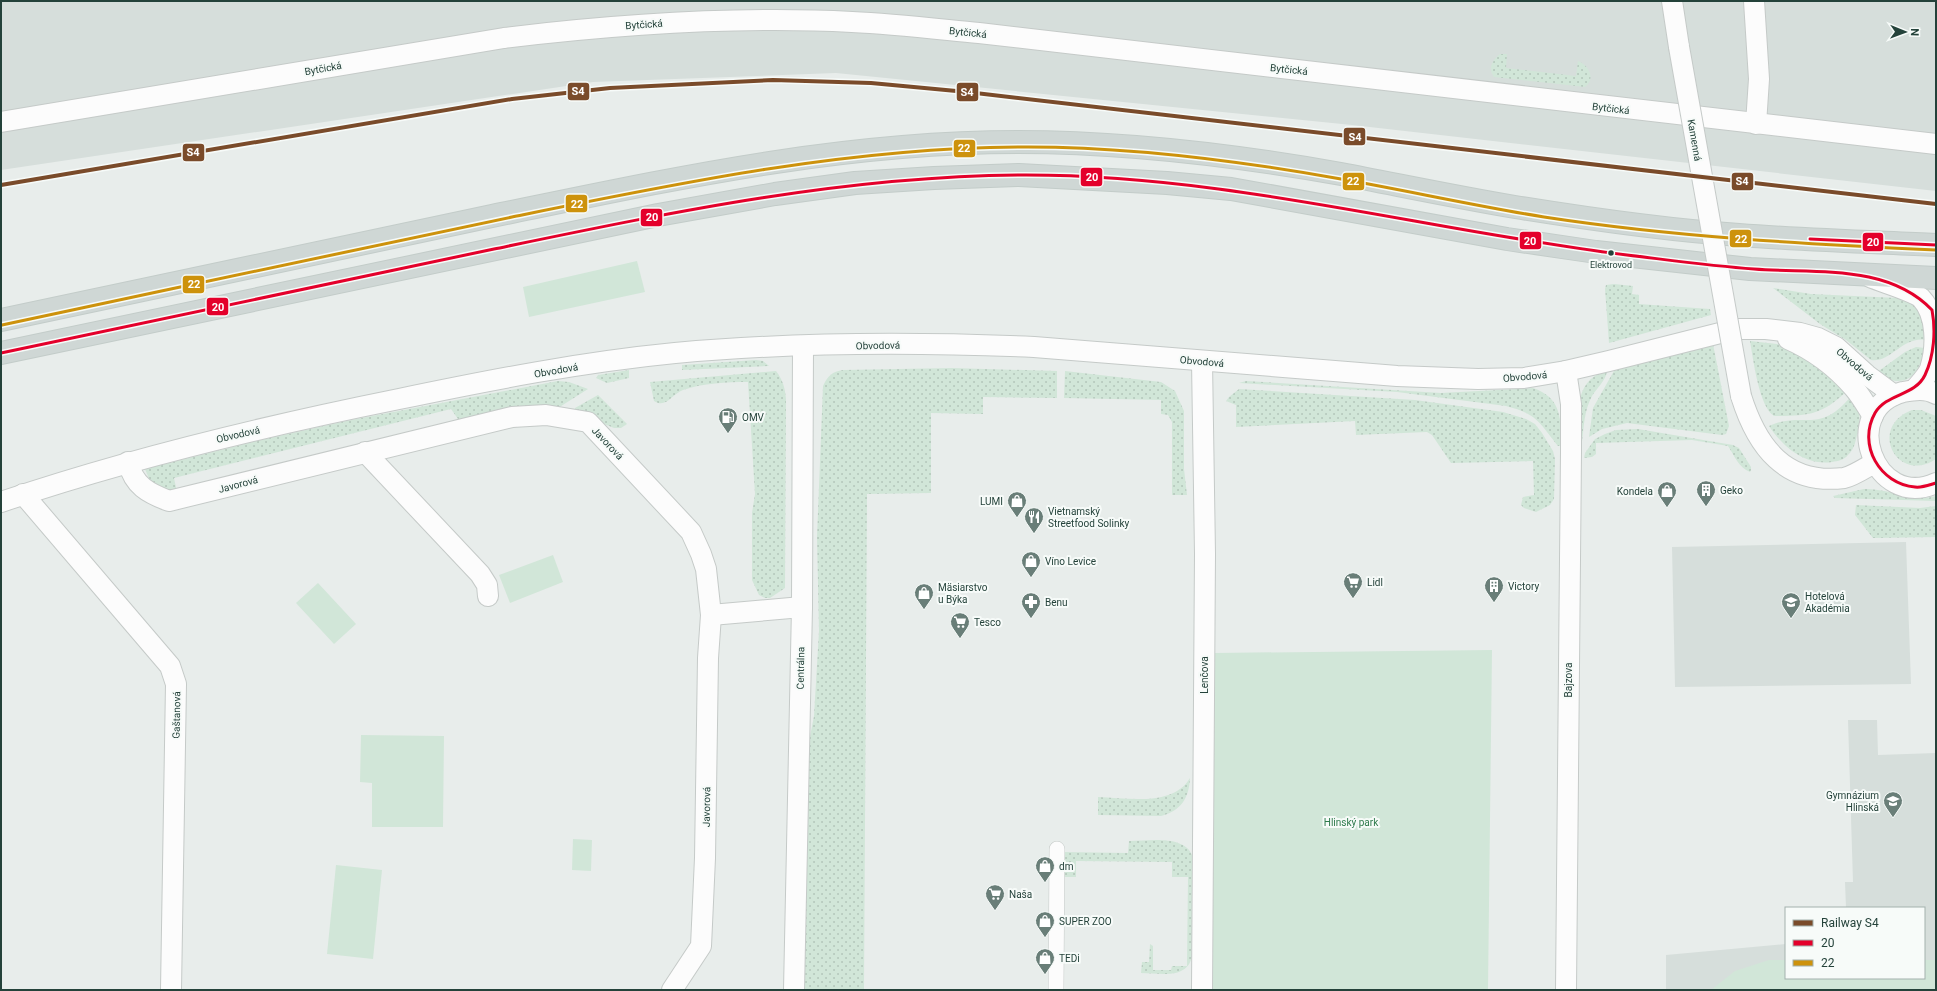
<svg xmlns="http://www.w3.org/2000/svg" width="1937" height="991" font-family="Roboto,sans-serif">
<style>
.built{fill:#d6dedb}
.grass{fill:url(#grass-dots)}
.park{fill:#d1e6d8}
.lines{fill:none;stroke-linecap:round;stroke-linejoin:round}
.pedestrian-casing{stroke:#c5cac8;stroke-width:16}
.minor-casing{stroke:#c5cac8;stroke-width:22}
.primary-casing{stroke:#c3ccc9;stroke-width:24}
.pedestrian{stroke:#fcfcfc;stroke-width:15}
.minor{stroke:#fcfcfc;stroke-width:20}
.primary{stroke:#cfd7d5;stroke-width:22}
.minor-bridge-casing{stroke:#c5cac8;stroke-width:22;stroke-linecap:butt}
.minor-bridge{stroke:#fcfcfc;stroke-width:20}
.bus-1-casing{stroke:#f7fbf9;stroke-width:6}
.bus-2-casing{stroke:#f7fbf9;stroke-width:6}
.bus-1{stroke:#e4002b;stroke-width:3}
.bus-2{stroke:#cd920c;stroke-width:3}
.rail-1-casing{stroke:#f7fbf9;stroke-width:7}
.rail-1{stroke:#7a4b2a;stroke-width:4}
.bus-dot{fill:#24423a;stroke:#f7fbf9;stroke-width:1.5}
.labels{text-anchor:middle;stroke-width:4;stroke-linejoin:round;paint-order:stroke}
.bus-label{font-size:9px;fill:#24423a;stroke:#f7fbf9}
.street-label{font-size:10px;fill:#24423a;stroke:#f7fbf9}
.poi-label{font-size:10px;fill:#24423a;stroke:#f7fbf9;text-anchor:start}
.park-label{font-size:10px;fill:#2d7a4b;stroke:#f7fbf9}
.line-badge{stroke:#f7fbf9;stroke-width:1.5}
.badge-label{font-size:11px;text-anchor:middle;font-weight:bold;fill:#fff}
</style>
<defs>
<pattern id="grass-dots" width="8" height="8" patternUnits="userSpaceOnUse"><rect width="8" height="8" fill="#d1e6d8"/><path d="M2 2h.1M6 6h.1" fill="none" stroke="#b3c6ba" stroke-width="1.8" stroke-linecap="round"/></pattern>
</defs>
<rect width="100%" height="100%" fill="#e8edeb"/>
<g class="built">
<polygon points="1,1 1936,1 1936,191 1352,125 836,73 593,82 1,170"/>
<polygon points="1906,542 1911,684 1675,687 1672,547"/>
<polygon points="1848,720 1877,720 1878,755 1936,753 1936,990 1666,990 1666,955 1786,944 1786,978 1924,978 1924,908 1846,908 1845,882 1853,882"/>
</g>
<g class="grass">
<path d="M1500,54H1507L1506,68L1576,76L1578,61C1589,65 1596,79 1585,87L1494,77C1487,68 1493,60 1500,54Z"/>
<polygon points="1614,284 1633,286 1632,294 1639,295 1639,304 1710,309 1711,315 1609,343 1605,289 1606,285"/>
<path d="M1773,288L1811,294L1898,298C1925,306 1925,314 1927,340C1903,335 1891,363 1871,360L1846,340L1820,324Z"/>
<path d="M1750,341L1777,344L1795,350L1848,390C1822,415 1809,416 1774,416C1759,407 1753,358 1750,341Z"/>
<polygon points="1713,344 1729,426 1726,434 1722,435 1627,423 1602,429 1589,437 1593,408 1615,369"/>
<path d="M1916,347L1925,348C1919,377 1904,391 1876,373L1905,352Z"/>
<polygon points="756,360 763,361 769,366 682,370 682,365"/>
<path d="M952,368L1057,371V398L983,397V414L931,413V493L867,494L864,990H802L807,752L814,716L819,631L817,537L823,386C828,375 832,372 843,370Z"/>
<polygon points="629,370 629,378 607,383 596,378 598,375"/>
<path d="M776,371C783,380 785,388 786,399L785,588L770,598H765L759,595L752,580V513L755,494L748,382C727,382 703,383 683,390C672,394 666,409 654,401L650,382Z"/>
<polygon points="1065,371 1161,382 1175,391 1184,411 1184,469 1187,495 1172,495 1172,422 1168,415 1161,414 1161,400 1064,398"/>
<path d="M1605,371L1607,372C1605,381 1597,388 1592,396C1584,411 1584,426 1582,442L1580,443C1579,414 1572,383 1605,371Z"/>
<polygon points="558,381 569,382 588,389 558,408 466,421 458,419 451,409 174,478 177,492 170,493 150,481 145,469 256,441 351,420"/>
<path d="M1246,381L1441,393L1533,388C1562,398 1561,419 1561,446H1558C1539,422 1537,414 1506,406L1397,392L1239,383Z"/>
<polygon points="1239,389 1415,400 1503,412 1526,419 1535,424 1542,433 1553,451 1555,459 1554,499 1550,505 1536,512 1524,508 1521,505 1523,497 1534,495 1533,461 1451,463 1432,435 1427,432 1356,435 1355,421 1236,427 1236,405 1226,401 1229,397"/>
<polygon points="598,395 627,424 621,428 614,428 575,412 575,408"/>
<path d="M1852,395C1860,407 1861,417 1858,430C1856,439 1855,449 1848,455C1844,460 1838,461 1832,462C1805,466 1783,447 1769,426C1804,410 1819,436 1852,395Z"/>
<path d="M1912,410H1921L1936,416V459C1897,485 1867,427 1912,410Z"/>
<path d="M1638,429L1733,445L1739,448L1751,467V470L1750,472C1739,468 1734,455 1728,446L1692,440L1596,443V454L1592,457L1584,458L1585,453L1595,439L1605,434L1616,430Z"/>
<path d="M1864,489C1891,488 1909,503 1936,496V501L1835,498L1833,496Z"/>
<polygon points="1856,505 1920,508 1936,506 1936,537 1873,538 1855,515"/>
<path d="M1190,778C1189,798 1181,811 1161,816L1098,815V797C1128,798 1173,807 1190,778Z"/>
<path d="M1129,841C1149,841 1185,834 1193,857L1192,957C1186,980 1160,973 1141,973L1142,962H1149L1150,944L1153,946V970H1171L1172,966H1187L1188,877H1172V862L1076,861V877H1060V852L1128,853Z"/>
</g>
<g class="park">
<polygon points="637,261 645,292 529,317 523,287"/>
<polygon points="553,555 563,582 510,603 499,575"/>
<polygon points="318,583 356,624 334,644 296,603"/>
<polygon points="1492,650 1488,990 1212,990 1214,653"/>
<polygon points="361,735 444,736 443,827 372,827 372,783 360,782"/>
<polygon points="573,839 592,840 591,871 572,870"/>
<polygon points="336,865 382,870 373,959 327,954"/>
<polygon points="1769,960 1786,960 1786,978 1924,978 1924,960 1936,960 1936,990 1711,990 1735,971"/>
</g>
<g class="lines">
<defs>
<polyline id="pedestrian" points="1056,990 1057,849"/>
<g id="minor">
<polyline points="1672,1 1679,47"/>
<polyline points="1754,1 1759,79 1756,124"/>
<path d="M1,122L504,38C620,24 736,16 852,22C895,24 937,29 979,33L1936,144"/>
<path d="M1870,277C1881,282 1913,291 1921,298C1937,315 1937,346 1930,369C1927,376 1920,383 1915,389"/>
<path d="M1788,339C1813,350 1836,367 1854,388C1861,396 1867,407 1873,416"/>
<polyline points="1202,361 1205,554 1202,990"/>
<path d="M1936,394C1926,388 1914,390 1903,392C1838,409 1874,511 1936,483"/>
<path d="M1741,396C1757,447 1785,485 1844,478C1853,476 1865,468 1874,463"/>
<polyline points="365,452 480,574 487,585 488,596"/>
<path d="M128,462C134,486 148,493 169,501L512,417L546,415L588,422L691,532L701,554L706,569L711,615L708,658L705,858L701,946L672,990"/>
<polyline points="23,494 170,666 176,684 171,990"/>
<path d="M1,502C131,458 265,426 399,399C490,380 582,362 675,353C794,342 915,342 1034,347L1397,376L1478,379L1524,378L1566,371L1609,361L1736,329H1766L1800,333L1818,338L1836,347L1867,375L1894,395"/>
<polyline points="711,615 802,607"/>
<polyline points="794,990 802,607 803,346"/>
<polyline points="1566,990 1571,452 1571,404 1566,371"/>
</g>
<g id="primary">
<path d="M1,320C165,285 328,251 492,216C668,180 837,142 1018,142C1126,142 1234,155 1341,174C1399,185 1456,197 1515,207C1589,219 1664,230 1739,235C1805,240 1871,242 1936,245"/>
<polyline points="1,353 658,215 775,194 855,183 934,178 1019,175 1167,183 1231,189 1507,239 1596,252 1750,269 1936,278"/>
</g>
</defs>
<use href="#pedestrian" class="pedestrian-casing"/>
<use href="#minor" class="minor-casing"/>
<use href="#primary" class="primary-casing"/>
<use href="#pedestrian" class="pedestrian"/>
<use href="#minor" class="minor"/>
<use href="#primary" class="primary"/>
<defs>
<polyline id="minor-bridge" points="1679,47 1741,396"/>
</defs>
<use href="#minor-bridge" class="minor-bridge-casing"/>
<use href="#minor-bridge" class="minor-bridge"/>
<defs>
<g id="bus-1">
<polyline points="1810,239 1936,245"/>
<path d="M1,353C165,318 329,283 494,249C668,213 842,176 1021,175C1227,174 1424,230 1627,255C1669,260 1712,266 1754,269C1814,274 1887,263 1932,310C1936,331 1934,356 1925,375C1915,396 1887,393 1875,413C1857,445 1880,484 1915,487C1922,488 1929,485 1936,483"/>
</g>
<path id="bus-2" d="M2,325C172,289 342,252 512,217C679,183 847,148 1018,147C1126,146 1235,160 1341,179C1409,191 1476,206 1544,217C1675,237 1804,244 1936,250"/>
</defs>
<use href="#bus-1" class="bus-1-casing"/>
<use href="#bus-2" class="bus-2-casing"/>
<use href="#bus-1" class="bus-1"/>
<use href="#bus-2" class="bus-2"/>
<defs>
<polyline id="rail-1" points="1,185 512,99 610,88 773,80 871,83 967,92 1936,204"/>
</defs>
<use href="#rail-1" class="rail-1-casing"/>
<use href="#rail-1" class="rail-1"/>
</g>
<defs>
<symbol id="fuel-pin" viewBox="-11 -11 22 30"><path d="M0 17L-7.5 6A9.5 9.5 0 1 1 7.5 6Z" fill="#697e78" stroke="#f7fbf9"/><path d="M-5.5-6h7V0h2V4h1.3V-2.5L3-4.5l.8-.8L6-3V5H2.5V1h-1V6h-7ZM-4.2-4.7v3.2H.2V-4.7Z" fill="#fff"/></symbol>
<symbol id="building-pin" viewBox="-11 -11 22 30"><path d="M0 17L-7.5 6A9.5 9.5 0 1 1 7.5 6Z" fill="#697e78" stroke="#f7fbf9"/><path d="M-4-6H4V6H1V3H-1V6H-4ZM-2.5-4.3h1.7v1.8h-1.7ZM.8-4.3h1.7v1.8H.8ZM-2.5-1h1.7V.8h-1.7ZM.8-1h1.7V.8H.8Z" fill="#fff"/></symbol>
<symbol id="shop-pin" viewBox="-11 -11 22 30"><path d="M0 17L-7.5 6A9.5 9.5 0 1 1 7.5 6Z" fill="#697e78" stroke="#f7fbf9"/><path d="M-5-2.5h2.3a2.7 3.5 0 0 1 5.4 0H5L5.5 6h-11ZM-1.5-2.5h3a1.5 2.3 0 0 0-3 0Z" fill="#fff"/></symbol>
<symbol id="restaurant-pin" viewBox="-11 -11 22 30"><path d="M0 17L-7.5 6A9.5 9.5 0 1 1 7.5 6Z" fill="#697e78" stroke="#f7fbf9"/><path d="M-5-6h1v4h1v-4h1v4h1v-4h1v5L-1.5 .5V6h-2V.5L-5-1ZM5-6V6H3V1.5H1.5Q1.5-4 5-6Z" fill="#fff"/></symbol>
<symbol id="supermarket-pin" viewBox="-11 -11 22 30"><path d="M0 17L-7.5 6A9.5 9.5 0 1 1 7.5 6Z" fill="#697e78" stroke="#f7fbf9"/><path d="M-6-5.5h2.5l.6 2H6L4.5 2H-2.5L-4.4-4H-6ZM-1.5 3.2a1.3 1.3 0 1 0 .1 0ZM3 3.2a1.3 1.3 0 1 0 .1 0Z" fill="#fff"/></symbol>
<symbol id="pharmacy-pin" viewBox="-11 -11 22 30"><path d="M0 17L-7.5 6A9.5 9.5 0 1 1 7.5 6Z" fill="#697e78" stroke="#f7fbf9"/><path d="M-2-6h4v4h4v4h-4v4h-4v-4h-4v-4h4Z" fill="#fff"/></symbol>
<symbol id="school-pin" viewBox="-11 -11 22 30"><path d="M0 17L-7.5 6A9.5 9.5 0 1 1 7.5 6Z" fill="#697e78" stroke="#f7fbf9"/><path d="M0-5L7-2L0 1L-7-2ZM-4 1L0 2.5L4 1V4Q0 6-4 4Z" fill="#fff"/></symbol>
</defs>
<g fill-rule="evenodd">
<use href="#fuel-pin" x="717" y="406" width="22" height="30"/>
<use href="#building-pin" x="1695" y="479" width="22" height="30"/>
<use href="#shop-pin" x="1656" y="480" width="22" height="30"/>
<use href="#shop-pin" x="1006" y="490" width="22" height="30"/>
<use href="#restaurant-pin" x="1023" y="506" width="22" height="30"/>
<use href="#shop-pin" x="1020" y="550" width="22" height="30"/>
<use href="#supermarket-pin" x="1342" y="571" width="22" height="30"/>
<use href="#building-pin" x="1483" y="575" width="22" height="30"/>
<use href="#shop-pin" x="913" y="582" width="22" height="30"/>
<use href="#pharmacy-pin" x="1020" y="591" width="22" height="30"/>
<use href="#school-pin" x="1780" y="591" width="22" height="30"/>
<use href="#supermarket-pin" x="949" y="611" width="22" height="30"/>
<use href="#school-pin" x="1882" y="790" width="22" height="30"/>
<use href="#shop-pin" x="1034" y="855" width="22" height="30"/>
<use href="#supermarket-pin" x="984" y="883" width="22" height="30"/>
<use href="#shop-pin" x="1034" y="910" width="22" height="30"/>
<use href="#shop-pin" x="1034" y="947" width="22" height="30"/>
</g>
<circle class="bus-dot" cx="1611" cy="253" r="3.5"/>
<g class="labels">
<g class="bus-label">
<text x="1611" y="268">Elektrovod</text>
</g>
<g class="street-label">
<text transform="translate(644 24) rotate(-4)" y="4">Bytčická</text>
<text transform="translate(968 32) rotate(6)" y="4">Bytčická</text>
<text transform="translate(323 68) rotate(-10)" y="4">Bytčická</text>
<text transform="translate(1289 69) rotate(6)" y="4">Bytčická</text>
<text transform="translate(1611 108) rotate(7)" y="4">Bytčická</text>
<text transform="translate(1695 140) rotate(80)" y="4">Kamenná</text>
<text transform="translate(878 345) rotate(-1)" y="4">Obvodová</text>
<text transform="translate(1202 361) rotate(5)" y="4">Obvodová</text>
<text transform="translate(1855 364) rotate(40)" y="4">Obvodová</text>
<text transform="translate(556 370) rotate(-10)" y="4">Obvodová</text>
<text transform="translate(1525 376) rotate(-5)" y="4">Obvodová</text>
<text transform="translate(238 434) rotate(-13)" y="4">Obvodová</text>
<text transform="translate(608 443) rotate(47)" y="4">Javorová</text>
<text transform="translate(238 484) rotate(-15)" y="4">Javorová</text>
<text transform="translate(800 668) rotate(-89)" y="4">Centrálna</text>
<text transform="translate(1204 675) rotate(-90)" y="4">Lenčova</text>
<text transform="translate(1568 680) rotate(-90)" y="4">Bajzova</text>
<text transform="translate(176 715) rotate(-89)" y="4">Gaštanová</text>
<text transform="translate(706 807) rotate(-89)" y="4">Javorová</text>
</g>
<g class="poi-label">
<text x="742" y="421">OMV</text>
<text x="1720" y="494">Geko</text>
<text x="1653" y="495" text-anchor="end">Kondela</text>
<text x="1003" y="505" text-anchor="end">LUMI</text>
<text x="1048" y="515">Vietnamský<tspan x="1048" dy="12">Streetfood Solinky</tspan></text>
<text x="1045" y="565">Víno Levice</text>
<text x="1367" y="586">Lidl</text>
<text x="1508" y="590">Victory</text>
<text x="938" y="591">Mäsiarstvo<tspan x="938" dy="12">u Býka</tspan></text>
<text x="1805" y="600">Hotelová<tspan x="1805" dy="12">Akadémia</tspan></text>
<text x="1045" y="606">Benu</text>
<text x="974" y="626">Tesco</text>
<text x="1879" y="799" text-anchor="end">Gymnázium<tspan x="1879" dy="12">Hlinská</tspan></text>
<text x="1059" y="870">dm</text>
<text x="1009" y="898">Naša</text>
<text x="1059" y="925">SUPER ZOO</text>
<text x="1059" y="962">TEDi</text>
</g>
<g class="park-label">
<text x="1351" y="826">Hlinský park</text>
</g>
</g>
<g class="line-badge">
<rect x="567" y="82" width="23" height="19" rx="4" fill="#7a4b2a"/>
<rect x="956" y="82" width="23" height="20" rx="4" fill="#7a4b2a"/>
<rect x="1343" y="127" width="23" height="19" rx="4" fill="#7a4b2a"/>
<rect x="953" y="139" width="23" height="19" rx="4" fill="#cd920c"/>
<rect x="182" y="143" width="23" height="19" rx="4" fill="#7a4b2a"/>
<rect x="1080" y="167" width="23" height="20" rx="4" fill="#e4002b"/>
<rect x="1342" y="172" width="23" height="19" rx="4" fill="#cd920c"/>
<rect x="1731" y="172" width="23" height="19" rx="4" fill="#7a4b2a"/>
<rect x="565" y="194" width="23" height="19" rx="4" fill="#cd920c"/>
<rect x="640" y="208" width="23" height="19" rx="4" fill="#e4002b"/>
<rect x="1729" y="229" width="23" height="19" rx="4" fill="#cd920c"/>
<rect x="1519" y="231" width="23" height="19" rx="4" fill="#e4002b"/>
<rect x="1862" y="232" width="22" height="20" rx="4" fill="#e4002b"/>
<rect x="182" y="275" width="23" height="19" rx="4" fill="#cd920c"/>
<rect x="206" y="297" width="23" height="19" rx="4" fill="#e4002b"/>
</g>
<g class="badge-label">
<text x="578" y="95">S4</text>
<text x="967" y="96">S4</text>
<text x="1355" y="141">S4</text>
<text x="964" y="152">22</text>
<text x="193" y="156">S4</text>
<text x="1092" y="181">20</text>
<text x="1353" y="185">22</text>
<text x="1742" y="185">S4</text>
<text x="577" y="208">22</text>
<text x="652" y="221">20</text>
<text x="1741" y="243">22</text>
<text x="1530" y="245">20</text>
<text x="1873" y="246">20</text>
<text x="194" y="288">22</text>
<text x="218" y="311">20</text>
</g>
<rect width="1937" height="991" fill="none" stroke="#24423a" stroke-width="4"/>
<rect x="1785" y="907" width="140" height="72" fill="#f7fbf9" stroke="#a3b1ad"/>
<rect x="1793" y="920" width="20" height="6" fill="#7a4b2a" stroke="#a3b1ad"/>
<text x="1821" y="927" font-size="12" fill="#24423a">Railway S4</text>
<rect x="1793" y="940" width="20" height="6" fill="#e4002b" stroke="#a3b1ad"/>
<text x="1821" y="947" font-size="12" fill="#24423a">20</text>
<rect x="1793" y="960" width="20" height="6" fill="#cd920c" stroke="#a3b1ad"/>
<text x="1821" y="967" font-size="12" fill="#24423a">22</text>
<g transform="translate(1905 32) rotate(91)" stroke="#f7fbf9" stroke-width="3" paint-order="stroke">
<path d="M0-3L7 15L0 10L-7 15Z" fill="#24423a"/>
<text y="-6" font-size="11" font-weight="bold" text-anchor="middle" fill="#24423a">N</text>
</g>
</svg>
